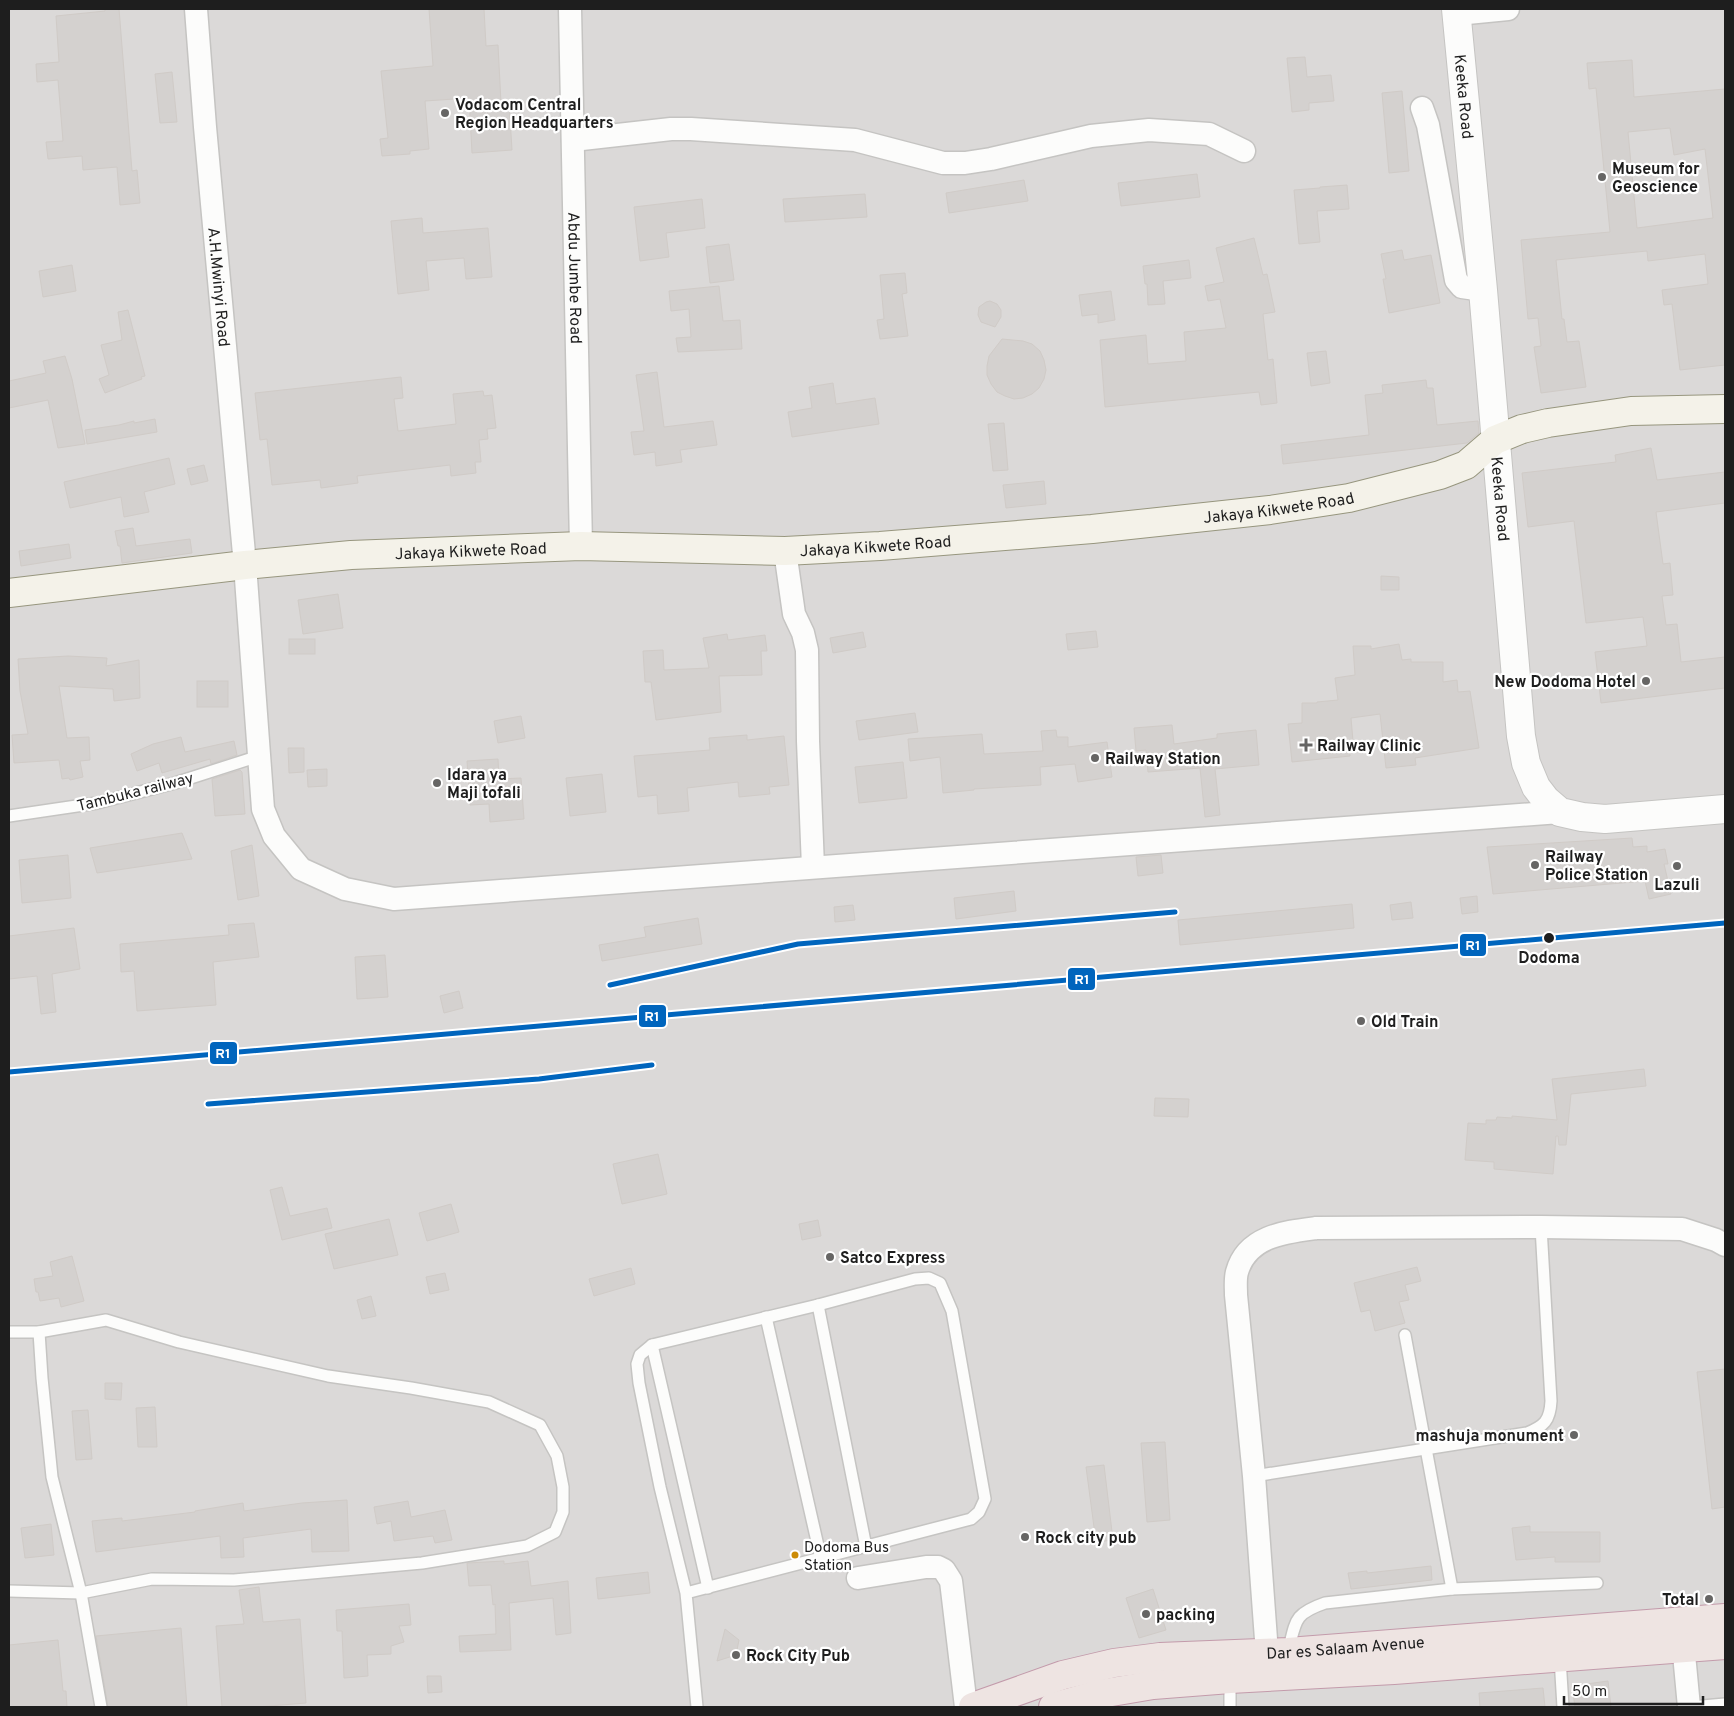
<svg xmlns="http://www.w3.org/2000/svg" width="1734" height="1716" font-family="Overpass,sans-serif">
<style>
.residential{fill:#dbd9d8}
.building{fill:#d4d1cf;stroke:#d0cbc7;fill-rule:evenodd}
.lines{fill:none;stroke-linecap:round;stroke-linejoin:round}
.service-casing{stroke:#c5c4c2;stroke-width:14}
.minor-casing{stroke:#c5c4c2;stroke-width:25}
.tertiary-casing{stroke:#c5c4c2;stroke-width:30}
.secondary-casing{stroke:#97967e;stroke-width:30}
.trunk-casing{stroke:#c39bab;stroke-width:30}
.service{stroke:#fcfcfb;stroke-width:11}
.minor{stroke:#fcfcfb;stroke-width:22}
.tertiary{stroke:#fcfcfb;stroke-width:28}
.secondary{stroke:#f4f2e9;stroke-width:28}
.trunk{stroke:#eee4e2;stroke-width:28}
.rail-1-casing{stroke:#fff;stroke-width:9}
.rail-1{stroke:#0065bd;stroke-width:5}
.poi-dot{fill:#666564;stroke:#fff;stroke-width:2}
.stop-dot{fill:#1e1e1e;stroke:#fff;stroke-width:2}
.bus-dot{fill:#cc8b06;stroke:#fff;stroke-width:2}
.labels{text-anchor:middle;stroke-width:4.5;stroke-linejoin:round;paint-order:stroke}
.bus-label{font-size:15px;fill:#1e1e1e;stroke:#fff;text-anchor:start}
.street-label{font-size:16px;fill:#1e1e1e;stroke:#fff}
.poi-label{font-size:16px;font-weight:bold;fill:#1e1e1e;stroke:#fff;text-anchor:start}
.stop-label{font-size:16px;font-weight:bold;fill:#1e1e1e;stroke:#fff}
.line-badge{stroke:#fff;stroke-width:2}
.badge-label{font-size:14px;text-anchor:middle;font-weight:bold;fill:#fff}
</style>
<rect width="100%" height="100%" fill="#ece9e6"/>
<rect class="residential" x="9" y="9" width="1716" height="1698"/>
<g class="building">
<polygon points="105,9 119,9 132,171 137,170 140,203 120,205 117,167 83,170 82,156 48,159 46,142 63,141 58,80 37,82 36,64 59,62 56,16 105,11"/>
<polygon points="429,9 484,9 486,46 498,45 501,103 509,102 512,150 472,153 469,98 425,101 429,149 410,151 410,154 382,156 380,139 388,138 381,71 433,66"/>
<polygon points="1305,57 1307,77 1331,75 1334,101 1309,103 1309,110 1292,112 1287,58"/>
<path d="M1632,60L1634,97L1725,89V365L1680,370L1672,304L1664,305L1662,290L1708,284L1705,254L1648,261L1647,251L1556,260L1562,319H1564L1567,342L1579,341L1586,387L1541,393L1534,347L1541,346L1538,318L1528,319L1521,240L1610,232L1596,88L1589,89L1587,63ZM1670,128L1674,155L1705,149L1713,218L1637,228L1628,132Z"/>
<polygon points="172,72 177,122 160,123 155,74"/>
<polygon points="1402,91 1409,171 1389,173 1382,93"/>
<polygon points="1197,174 1200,197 1121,206 1118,183"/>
<polygon points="1024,180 1028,201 949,213 946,193"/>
<polygon points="1347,185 1349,209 1317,211 1320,242 1299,244 1294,190 1320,188 1320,187"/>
<polygon points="865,194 867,217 785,222 783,199"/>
<polygon points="702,199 705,228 666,233 669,257 640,261 634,207"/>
<polygon points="422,218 423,233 488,228 492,277 466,279 464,258 426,261 429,290 398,294 391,221"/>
<polygon points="1254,238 1263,275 1267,274 1275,312 1263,314 1268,360 1273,359 1277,403 1261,405 1259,392 1105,407 1100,340 1146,335 1148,364 1186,361 1184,332 1226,328 1220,299 1208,301 1205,286 1224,282 1216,248"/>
<polygon points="729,244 734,280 710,283 706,247"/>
<polygon points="1402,250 1404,260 1431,255 1440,303 1389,313 1383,279 1386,279 1381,254"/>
<polygon points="1189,260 1191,278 1163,281 1165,304 1148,305 1147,284 1145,284 1143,266"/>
<polygon points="72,265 76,291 43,297 39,271"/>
<polygon points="905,273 907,293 902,294 908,336 880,339 877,320 884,319 880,275"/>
<polygon points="719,286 723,321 740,320 742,349 678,352 676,338 691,337 689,309 671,311 669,291"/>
<polygon points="1111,291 1115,320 1098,323 1098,314 1082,316 1079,295"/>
<polygon points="990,301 997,304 1001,310 1001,317 995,327 981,322 978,315 979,307 986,302"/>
<polygon points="128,310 145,376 141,377 142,379 105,393 99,379 109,375 101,345 122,340 118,312"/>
<polygon points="1002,339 1023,341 1032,344 1040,351 1044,360 1046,370 1044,379 1039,388 1032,394 1023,398 1014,399 1005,396 997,392 991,384 987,375 987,366 989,356"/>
<polygon points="1326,351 1330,383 1311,386 1307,353"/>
<polygon points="65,356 72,379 85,444 58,448 48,400 9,408 9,381 46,373 43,361"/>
<polygon points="657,372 664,427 713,421 717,445 680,450 682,462 656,466 655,452 634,455 631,432 644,431 636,375"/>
<polygon points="401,377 403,398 394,399 398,431 456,424 453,394 483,391 484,396 492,395 496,428 487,429 488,439 479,440 481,462 475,462 476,473 451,476 450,465 357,476 358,483 321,488 320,480 272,485 267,439 260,440 255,393"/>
<polygon points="1426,380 1427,388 1433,388 1437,425 1478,421 1479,433 1467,443 1283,464 1281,445 1369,435 1365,395 1383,393 1382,385"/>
<polygon points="833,383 836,404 875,398 879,424 792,437 788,412 812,408 809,387"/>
<polygon points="155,419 157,432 87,444 85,430 119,425 134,421 134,423"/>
<polygon points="1004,423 1008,470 993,471 988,424"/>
<polygon points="1651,448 1657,480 1725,472 1725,503 1656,512 1663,564 1670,563 1673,595 1662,596 1666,625 1677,624 1681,662 1725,657 1725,688 1601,703 1595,652 1647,646 1643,617 1586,623 1574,521 1528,527 1522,473 1616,462 1615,455"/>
<polygon points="169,458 175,484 144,492 149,512 124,517 121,497 70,508 64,482"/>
<polygon points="204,465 208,481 191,485 187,469"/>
<polygon points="1044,481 1046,504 1006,508 1003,485"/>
<polygon points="133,528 136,546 190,539 192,553 122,563 120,546 118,546 115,531"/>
<polygon points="69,544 71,558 21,566 19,551"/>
<polygon points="1381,576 1399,577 1399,590 1381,590"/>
<polygon points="338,594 343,628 303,634 298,600"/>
<polygon points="1096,631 1098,647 1068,650 1066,634"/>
<polygon points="863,632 866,647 833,653 830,638"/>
<polygon points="727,634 728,640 765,635 767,651 761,651 762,675 719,676 721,712 656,720 651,682 645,682 643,651 663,650 664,670 709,668 703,638"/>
<rect x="289" y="639" width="26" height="15"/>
<polygon points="1399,644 1402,660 1411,659 1411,662 1443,662 1443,682 1457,680 1458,692 1470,691 1479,748 1415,758 1416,765 1386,768 1380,714 1351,718 1353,741 1349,741 1350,756 1292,762 1288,724 1302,723 1302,703 1317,703 1317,702 1338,700 1335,678 1355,675 1353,646 1371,646 1371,649"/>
<polygon points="68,656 107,658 106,666 139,660 140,698 114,701 113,689 59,686 67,738 89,737 90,760 80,761 83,777 70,780 69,778 62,779 59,760 14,763 12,735 28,734 20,691 18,659"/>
<rect x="197" y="681" width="31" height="26"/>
<polygon points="915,713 918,732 859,740 856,721"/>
<polygon points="521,716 525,738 498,743 494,721"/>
<polygon points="1172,725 1174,744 1217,738 1217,734 1256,730 1259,765 1215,769 1220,815 1205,817 1200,768 1148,772 1146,750 1136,751 1134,728"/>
<polygon points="1056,730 1057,737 1068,737 1068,747 1107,742 1112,777 1078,782 1075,764 1040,767 1041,785 974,789 974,790 943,793 940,757 910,761 908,739 982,734 984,754 1043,751 1041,731"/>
<polygon points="747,735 747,740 784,736 789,785 769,787 770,794 739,797 738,782 687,788 689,811 658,814 657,795 638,797 634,756 710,750 709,738"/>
<polygon points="181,737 185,752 234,741 237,755 211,764 210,759 162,773 159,763 137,771 131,754 153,744"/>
<polygon points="288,748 304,748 304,772 289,773"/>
<polygon points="498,759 499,779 521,778 524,819 490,822 489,804 470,805 467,761"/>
<polygon points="903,762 907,798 859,803 855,767"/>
<polygon points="327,769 327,786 308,787 307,770"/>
<polygon points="240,770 242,772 245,814 215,816 212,779"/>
<polygon points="602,774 606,812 570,816 566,778"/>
<polygon points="182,833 192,859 97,873 90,848"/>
<polygon points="1632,838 1633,847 1647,846 1647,852 1665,849 1668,864 1664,864 1671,894 1649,899 1645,881 1493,894 1487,847"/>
<polygon points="252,845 259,896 238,900 231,851"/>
<polygon points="68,855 71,898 22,903 19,860"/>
<polygon points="1161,855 1163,873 1138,876 1136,857"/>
<polygon points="1014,891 1016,911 956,919 954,898"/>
<polygon points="1477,896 1478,912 1462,914 1460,898"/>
<polygon points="1411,902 1413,918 1392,920 1390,905"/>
<polygon points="1352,904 1354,928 1180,945 1178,920"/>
<polygon points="853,905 855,920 835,922 834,907"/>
<polygon points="698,918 702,944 602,961 599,945 646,937 644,927"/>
<polygon points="254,923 259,957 213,962 216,1005 137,1011 134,971 121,972 120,944 229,935 228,925"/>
<polygon points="74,928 80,969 52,974 56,1012 41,1014 37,976 9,979 9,936"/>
<polygon points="385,955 388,997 357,999 355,957"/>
<polygon points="459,991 463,1008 444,1013 440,996"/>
<polygon points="1644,1069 1646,1086 1571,1094 1566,1145 1559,1145 1558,1136 1556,1136 1553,1174 1494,1169 1494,1162 1465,1160 1468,1123 1486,1124 1486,1120 1496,1120 1497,1117 1512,1118 1512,1116 1557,1120 1552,1079"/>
<polygon points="1155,1098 1189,1099 1188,1117 1154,1116"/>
<polygon points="658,1154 667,1194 622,1204 613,1164"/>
<polygon points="282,1187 290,1216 327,1208 332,1228 282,1240 270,1190"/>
<polygon points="451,1204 459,1232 427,1241 419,1213"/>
<polygon points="389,1219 398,1255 334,1269 325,1234"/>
<polygon points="818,1220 821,1236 802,1240 799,1224"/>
<polygon points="72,1256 84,1301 61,1307 59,1298 40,1301 38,1292 36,1292 34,1279 53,1276 50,1262"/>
<polygon points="1417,1267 1421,1281 1405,1285 1409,1300 1399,1302 1405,1323 1375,1331 1370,1310 1361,1312 1354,1283"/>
<polygon points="631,1268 635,1284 594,1296 589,1279"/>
<polygon points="445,1273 449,1290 430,1294 426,1277"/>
<polygon points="371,1296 376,1316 362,1319 357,1300"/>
<polygon points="1725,1369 1725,1507 1712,1509 1697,1372"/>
<polygon points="105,1383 122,1383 121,1400 105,1399"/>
<polygon points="155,1407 157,1447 138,1447 136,1408"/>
<polygon points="88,1410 92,1459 76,1460 72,1411"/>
<polygon points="1165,1442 1170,1520 1147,1522 1141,1443"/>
<polygon points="1104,1465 1113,1540 1096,1542 1086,1467"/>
<polygon points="347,1500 349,1551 312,1552 311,1529 243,1538 244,1557 221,1558 220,1536 96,1552 92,1521 122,1518 122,1521 195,1512 195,1511 243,1503 244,1511 302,1503"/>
<polygon points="408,1501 411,1517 445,1510 452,1540 435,1543 433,1536 394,1541 391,1521 377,1524 374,1507"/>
<polygon points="51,1524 54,1555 25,1558 21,1528"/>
<polygon points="1530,1526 1530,1532 1600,1532 1600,1562 1555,1562 1555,1557 1516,1560 1512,1528"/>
<polygon points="504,1561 504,1564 528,1561 531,1586 568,1581 571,1633 556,1635 553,1598 509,1603 511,1650 460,1652 459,1636 496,1634 495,1604 493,1605 491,1585 469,1586 467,1563"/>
<polygon points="1431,1566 1432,1580 1351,1589 1348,1573 1367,1571 1367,1573"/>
<polygon points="648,1572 650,1593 598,1599 596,1578"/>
<polygon points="259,1587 263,1622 300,1619 306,1703 257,1707 222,1707 216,1626 244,1624 239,1590"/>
<polygon points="1153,1589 1166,1630 1139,1638 1126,1598"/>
<polygon points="409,1604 411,1625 399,1626 404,1642 391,1646 391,1654 367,1655 368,1676 344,1678 342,1631 337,1631 336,1610"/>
<polygon points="181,1628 187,1707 108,1707 96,1636"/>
<polygon points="725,1629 739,1640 736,1655 717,1661"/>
<polygon points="58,1640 63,1691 66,1691 67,1707 9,1707 9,1645"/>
<polygon points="427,1676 441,1676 442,1692 428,1693"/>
<polygon points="1608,1681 1611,1707 1575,1707 1572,1686"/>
<polygon points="1543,1688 1545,1707 1480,1707 1479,1693"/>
</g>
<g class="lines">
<defs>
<g id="service">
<polyline points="9,816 97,803 175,783 259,756"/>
<polyline points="818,1305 866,1547"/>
<polyline points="766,1317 821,1559"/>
<polyline points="9,1332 39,1332 106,1320 179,1342 328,1376 411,1388 489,1402 540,1425 557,1456 563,1487 563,1512 555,1532 527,1546 422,1563 234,1580 152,1579 81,1593 9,1591"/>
<polyline points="39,1332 42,1378 52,1477 81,1593 101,1707"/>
<polyline points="1405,1335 1452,1589"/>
<polyline points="652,1345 708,1588"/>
<path d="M1254,1476L1527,1433C1544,1426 1550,1421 1551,1401L1541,1227"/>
<polyline points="686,1593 971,1519 979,1512 985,1499 952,1311 940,1283 929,1278 915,1279 818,1305 652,1345 640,1355 637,1364 639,1383 660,1487 686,1593 697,1707"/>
<path d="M1288,1652C1296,1621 1293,1614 1325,1603L1452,1589L1597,1583"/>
<polyline points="1560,1658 1563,1707"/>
<polyline points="1230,1707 1230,1679"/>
<polyline points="1691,1707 1725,1704"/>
</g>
<g id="minor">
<path id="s1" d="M196,9L205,127L245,565L263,809L274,836L301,869L345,889L394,899L1560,812"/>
<path id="s2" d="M570,9L581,546"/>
<polyline points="1457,14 1508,9"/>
<polyline points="1422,108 1428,125 1456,280 1462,287 1483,290"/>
<polyline points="573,140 671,129 691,129 855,140 943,163 965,163 991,159 1091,136 1149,130 1209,134 1244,151"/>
<polyline points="785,551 794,614 803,633 807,650 808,741 813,867"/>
<polyline points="858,1578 926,1567 938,1567 944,1570 951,1581 966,1707"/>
<polyline points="1682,1633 1689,1707"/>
<path d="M1267,1653L1254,1476L1236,1295C1236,1287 1235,1279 1237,1272C1247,1236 1285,1232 1316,1228L1541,1227L1682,1229L1716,1240L1725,1245"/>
</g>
<g id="tertiary">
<path id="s3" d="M1456,9L1483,290L1521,736L1526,763L1536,787L1546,800L1560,812L1582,817L1605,819L1725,809"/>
</g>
<g id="secondary">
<path id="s4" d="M9,593L245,565L351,555L581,546L785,551L880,546L1092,529L1270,510L1349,498L1440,475L1466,465L1495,440L1522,429L1548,423L1631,411L1725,409"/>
</g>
<g id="trunk">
<path id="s5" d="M973,1707L1063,1675L1114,1663L1160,1657L1288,1652L1725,1618"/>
<polyline points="1053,1707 1100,1694 1153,1685 1230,1679 1394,1670 1725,1645"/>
</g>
</defs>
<use href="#service" class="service-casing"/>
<use href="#minor" class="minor-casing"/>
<use href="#tertiary" class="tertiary-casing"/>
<use href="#secondary" class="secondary-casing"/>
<use href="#trunk" class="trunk-casing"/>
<use href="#service" class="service"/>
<use href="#minor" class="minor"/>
<use href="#tertiary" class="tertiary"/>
<use href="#secondary" class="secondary"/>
<use href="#trunk" class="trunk"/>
<defs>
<g id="rail-1">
<polyline points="610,985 798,944 1175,912"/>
<polyline points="9,1072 1725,923"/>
<polyline points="208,1104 539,1079 652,1065"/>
</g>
</defs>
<use href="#rail-1" class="rail-1-casing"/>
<use href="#rail-1" class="rail-1"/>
</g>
<g class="poi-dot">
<circle cx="445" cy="113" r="5"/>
<circle cx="1602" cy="177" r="5"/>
<circle cx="1646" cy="681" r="5"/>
<path d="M1303.5 737.5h5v5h5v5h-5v5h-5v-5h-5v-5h5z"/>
<circle cx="1095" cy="758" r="5"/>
<circle cx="437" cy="783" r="5"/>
<circle cx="1535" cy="865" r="5"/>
<circle cx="1677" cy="866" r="5"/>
<circle cx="1361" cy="1021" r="5"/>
<circle cx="830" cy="1257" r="5"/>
<circle cx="1574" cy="1435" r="5"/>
<circle cx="1025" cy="1537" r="5"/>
<circle cx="1709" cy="1599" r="5"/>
<circle cx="1146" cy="1614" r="5"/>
<circle cx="736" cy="1655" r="5"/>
</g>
<circle class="stop-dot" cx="1549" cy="938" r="6"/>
<circle class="bus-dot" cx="795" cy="1555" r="4.5"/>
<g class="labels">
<g class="bus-label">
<text x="804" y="1552">Dodoma Bus<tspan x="804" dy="18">Station</tspan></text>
</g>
<g class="street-label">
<text dy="6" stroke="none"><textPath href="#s3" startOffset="88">Keeka Road</textPath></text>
<text dy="6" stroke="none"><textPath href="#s2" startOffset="269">Abdu Jumbe Road</textPath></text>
<text dy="6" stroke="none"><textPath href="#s1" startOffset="279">A.H.Mwinyi Road</textPath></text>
<text dy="6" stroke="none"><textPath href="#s3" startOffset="492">Keeka Road</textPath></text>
<text dy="6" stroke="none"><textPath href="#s4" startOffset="1274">Jakaya Kikwete Road</textPath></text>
<text dy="6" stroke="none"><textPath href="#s4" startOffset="869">Jakaya Kikwete Road</textPath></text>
<text dy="6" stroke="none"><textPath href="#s4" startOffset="464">Jakaya Kikwete Road</textPath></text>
<text transform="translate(135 791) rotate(-14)" y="6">Tambuka railway</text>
<text dy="6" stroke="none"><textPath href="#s5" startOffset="380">Dar es Salaam Avenue</textPath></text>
</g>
<g class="poi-label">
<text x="455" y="110">Vodacom Central<tspan x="455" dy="18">Region Headquarters</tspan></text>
<text x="1612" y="174">Museum for<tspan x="1612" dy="18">Geoscience</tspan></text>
<text x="1636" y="687" text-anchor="end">New Dodoma Hotel</text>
<text x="1317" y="751">Railway Clinic</text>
<text x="1105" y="764">Railway Station</text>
<text x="447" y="780">Idara ya<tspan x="447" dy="18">Maji tofali</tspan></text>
<text x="1545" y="862">Railway<tspan x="1545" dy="18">Police Station</tspan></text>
<text x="1677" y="890" text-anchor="middle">Lazuli</text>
<text x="1371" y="1027">Old Train</text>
<text x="840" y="1263">Satco Express</text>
<text x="1564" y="1441" text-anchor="end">mashuja monument</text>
<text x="1035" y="1543">Rock city pub</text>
<text x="1699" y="1605" text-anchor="end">Total</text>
<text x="1156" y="1620">packing</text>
<text x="746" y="1661">Rock City Pub</text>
</g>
<g class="stop-label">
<text x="1549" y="963">Dodoma</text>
</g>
</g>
<g class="line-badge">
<rect x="1459" y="933" width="28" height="24" rx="5" fill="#0065bd"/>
<rect x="1067" y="967" width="29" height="24" rx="5" fill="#0065bd"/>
<rect x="638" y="1004" width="29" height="24" rx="5" fill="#0065bd"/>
<rect x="209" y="1041" width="29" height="24" rx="5" fill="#0065bd"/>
</g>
<g class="badge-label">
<text x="1473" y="950">R1</text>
<text x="1082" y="984">R1</text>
<text x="652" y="1021">R1</text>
<text x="223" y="1058">R1</text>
</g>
<rect width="1734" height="1716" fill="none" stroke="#1e1e1e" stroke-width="20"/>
<path d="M1564 1696v8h139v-8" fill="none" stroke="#1e1e1e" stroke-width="2.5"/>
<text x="1572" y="1696" font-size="15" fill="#1e1e1e" stroke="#ffffff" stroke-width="4" paint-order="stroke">50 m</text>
</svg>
